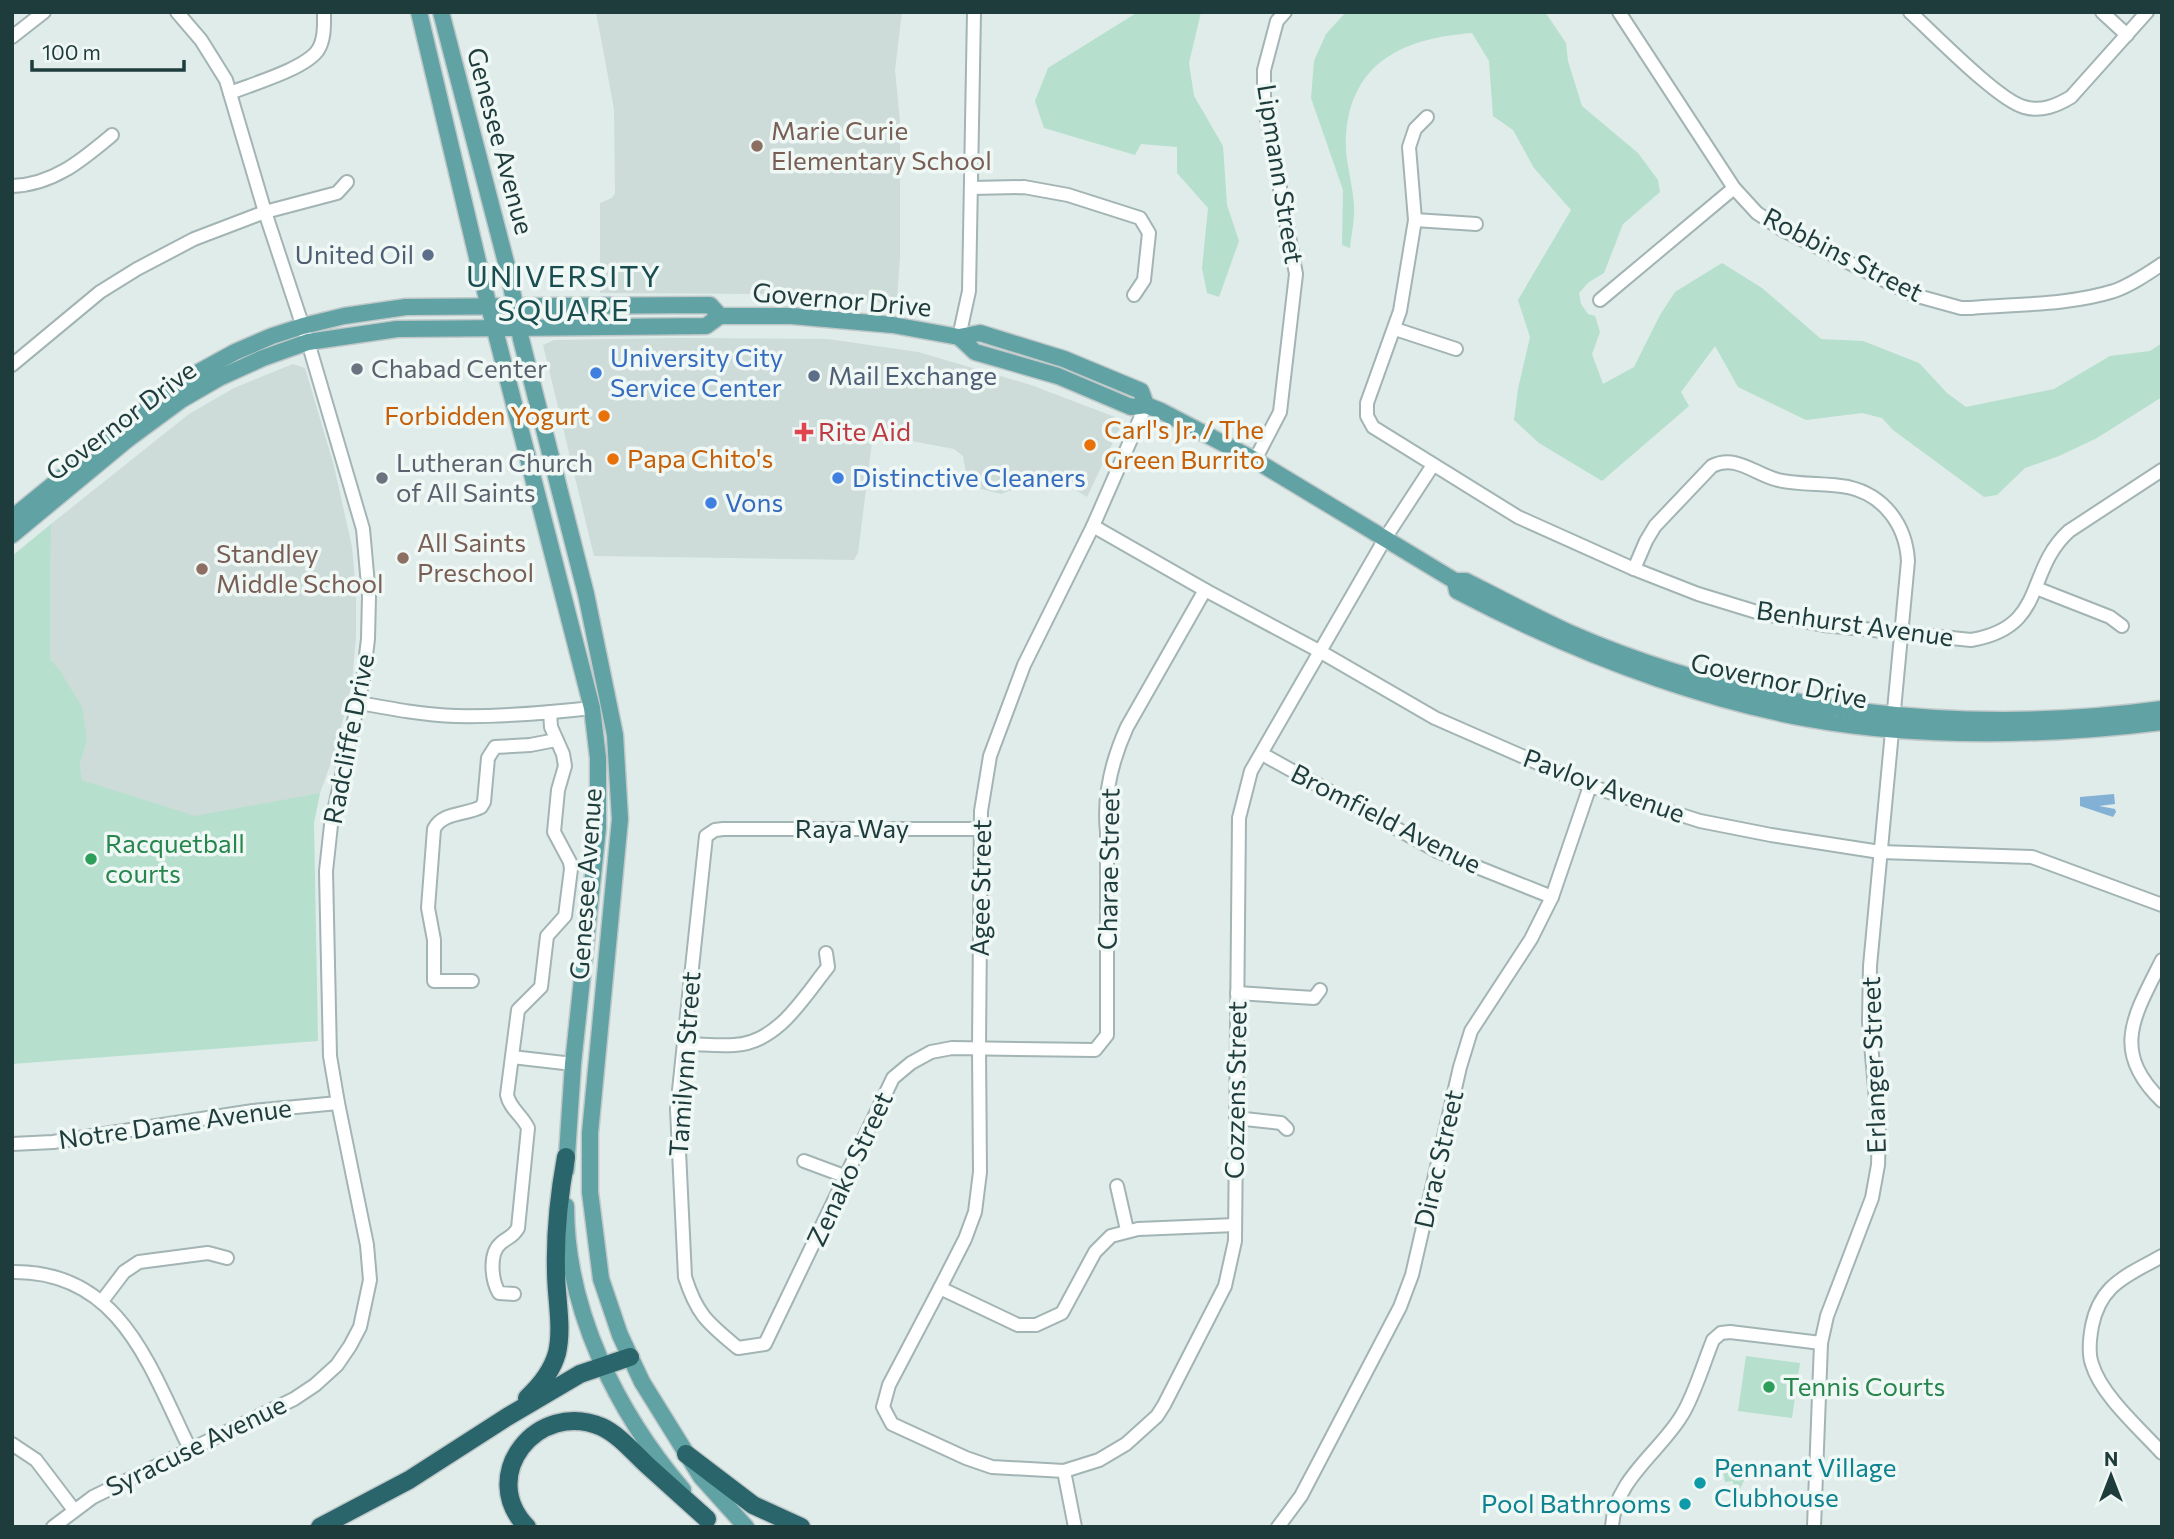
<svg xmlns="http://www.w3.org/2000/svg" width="2174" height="1539" font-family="Commissioner,sans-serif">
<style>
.built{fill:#cddbd9}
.green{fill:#b6dfcd}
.water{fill:#83b0d5}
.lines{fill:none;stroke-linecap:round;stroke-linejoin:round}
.minor-casing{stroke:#a2b4b3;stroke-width:16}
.major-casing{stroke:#c0c8c9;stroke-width:19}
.highway-casing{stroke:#c0c8c9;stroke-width:21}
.minor{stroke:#fff;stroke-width:12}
.major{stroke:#61a2a4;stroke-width:16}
.highway{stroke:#29656b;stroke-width:18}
.education-dot{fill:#8d6e63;stroke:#f0f8f6;stroke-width:2.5}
.service-dot{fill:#5c6f8a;stroke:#f0f8f6;stroke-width:2.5}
.worship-dot{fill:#6b7280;stroke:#f0f8f6;stroke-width:2.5}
.shop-dot{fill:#3f7fe0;stroke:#f0f8f6;stroke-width:2.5}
.food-dot{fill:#e8710a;stroke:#f0f8f6;stroke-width:2.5}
.health-dot{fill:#e0444e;stroke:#f0f8f6;stroke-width:2.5}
.leisure-dot{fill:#2e9e5b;stroke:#f0f8f6;stroke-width:2.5}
.culture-dot{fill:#0f9aa8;stroke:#f0f8f6;stroke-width:2.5}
.labels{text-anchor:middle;stroke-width:7;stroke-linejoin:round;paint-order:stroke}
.education-label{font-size:26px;fill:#785e54;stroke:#f0f8f6;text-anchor:start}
.street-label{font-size:26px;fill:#1f3c3d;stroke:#f0f8f6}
.service-label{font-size:26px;fill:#4e5e75;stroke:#f0f8f6;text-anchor:end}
.shop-label{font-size:26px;fill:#366cbe;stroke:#f0f8f6;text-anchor:start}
.worship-label{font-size:26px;fill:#5b616d;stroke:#f0f8f6;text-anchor:start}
.food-label{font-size:26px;fill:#c56008;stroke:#f0f8f6;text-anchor:start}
.health-label{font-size:26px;fill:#be3a42;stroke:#f0f8f6;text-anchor:start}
.leisure-label{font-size:26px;fill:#27864d;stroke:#f0f8f6;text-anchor:start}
.culture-label{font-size:26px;fill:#0d838f;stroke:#f0f8f6;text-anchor:start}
.quarter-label{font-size:30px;letter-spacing:2px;fill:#1a4d50;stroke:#f0f8f6}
</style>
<rect width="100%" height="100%" fill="#dfecea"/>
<g class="built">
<polygon points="596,12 902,12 895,70 900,121 900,256 897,301 868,303 776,294 600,293 600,203 612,198 615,193 614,109"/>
<polygon points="679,338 828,339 918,352 1031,385 1115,417 1121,425 1087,497 1067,485 1038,480 1001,494 973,487 967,479 963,456 954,449 880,435 872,442 858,553 854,560 594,556 543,345 554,340"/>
<polygon points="293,364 305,368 334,466 352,547 356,592 356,637 352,682 336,749 320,793 195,817 82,780 80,764 87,740 50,659 51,524 189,414 234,388"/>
</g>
<g class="green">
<polygon points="1138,12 1201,12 1189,63 1194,96 1223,146 1227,205 1239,241 1219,297 1207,293 1202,268 1208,208 1177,173 1177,147 1141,144 1135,155 1044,128 1035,101 1048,68"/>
<path d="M1346,12H1545L1566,43L1568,61L1582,106L1638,153L1658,180L1660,192L1623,224L1604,273L1589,282L1579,293L1581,304L1588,314L1595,316L1600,332L1592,354L1603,384L1634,367L1660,315L1675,292L1722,263L1762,288L1821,339L1863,341L1919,363L1947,393L1966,407L2054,389L2110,356L2150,351L2162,343V397L2097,438L2059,456L2025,468L1997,495L1984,497L1893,430L1882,418L1862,413L1806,420L1738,387L1715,346L1681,392L1689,406L1602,481L1539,443L1514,420L1518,389L1530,337L1518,300L1571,210L1534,168L1513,130L1493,116L1489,61L1472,33C1405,38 1351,61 1346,136C1344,159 1353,183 1354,206C1355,220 1351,235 1350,248L1342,245L1343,190L1311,98L1314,61L1326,34Z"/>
<polygon points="51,524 50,659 60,671 82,707 87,740 80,764 82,780 195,816 320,793 314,823 318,1041 12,1064 12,556"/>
<polygon points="1746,1356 1800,1363 1792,1418 1738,1411"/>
<polygon points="1721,1462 1747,1466 1746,1476 1740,1489 1733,1485 1733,1481 1725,1482"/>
</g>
<polygon class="water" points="2114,794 2115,804 2099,806 2115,809 2116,812 2113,817 2080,806 2080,797"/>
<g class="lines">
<defs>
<g id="minor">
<path d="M1619,12L1734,188L1757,213L1783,230L1914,295L1961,308H1971C2018,304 2069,305 2114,291C2131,285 2147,274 2162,264"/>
<path d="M1910,12C1934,34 1998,100 2024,107C2041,112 2056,106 2071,97L2147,12"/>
<polyline points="2102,12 2127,35"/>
<polyline points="12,37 44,12"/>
<path d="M230,93C252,84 305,69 318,50C325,39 324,24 324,12"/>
<path d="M1427,117L1415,129L1409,147L1415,220L1400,311L1367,403V416L1373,427L1518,517L1634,569L1698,594L1760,613L1824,625L1971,640C2048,627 2024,572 2069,531L2162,470"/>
<path d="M12,186C53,185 82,160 112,135"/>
<polyline points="971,188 1024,187 1068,195 1140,218 1149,233 1144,280 1134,295"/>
<polyline points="1415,220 1476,224"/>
<polyline points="1600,300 1734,188"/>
<polyline points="1395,329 1456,349"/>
<polyline points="959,337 969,291 974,12"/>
<polyline points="12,365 100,292 137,269 194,239 265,212 337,193 347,182"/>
<polyline points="1146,405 1093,526 1024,665 990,756 981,811 979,1048 980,1172 975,1212 965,1239 940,1288 889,1385 883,1407 892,1424 966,1458 992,1467 1064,1471 1099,1460 1126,1444 1157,1416 1164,1405 1225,1286 1235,1241 1239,818 1251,771 1386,537 1433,465"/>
<polyline points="1255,460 1280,412 1296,274 1264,103 1264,70 1277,21 1285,12"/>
<polyline points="1093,526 1205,590 1321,652 1435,718 1590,786 1700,821 1771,835 1880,852 2032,857 2162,905"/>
<path d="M1634,569L1646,541L1655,526L1712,466C1736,454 1754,474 1778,480C1801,485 1825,483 1848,487C1884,495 1906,525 1908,561L1870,966L1869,1022L1879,1132L1878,1165L1872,1198L1827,1316L1821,1343L1814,1527"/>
<polyline points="2036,588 2110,617 2122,626"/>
<path d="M360,703C392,709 424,715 456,716C502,717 547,713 592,708"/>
<polyline points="1262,754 1437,851 1552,897"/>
<path d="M981,829H723L715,830L706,836L677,1109L685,1277C697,1315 708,1323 738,1348L765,1344L893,1078L911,1063L931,1052L952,1048L1095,1050L1107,1035V832C1103,795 1112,760 1127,727L1205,590"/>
<path d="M2162,960C2134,1016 2110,1051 2162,1101"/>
<path d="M472,981H434V940L428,908L434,829C442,812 466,815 481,807L484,802L488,758L495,747L530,745L556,740"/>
<polyline points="1237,993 1314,998 1320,990"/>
<path d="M684,1044C700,1044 717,1046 734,1045C778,1043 803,998 828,967L826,953"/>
<polyline points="512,1057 573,1064"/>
<polyline points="1236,1118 1281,1123 1287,1129"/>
<polyline points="12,1144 53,1142 253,1111 338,1103"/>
<polyline points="804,1161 847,1177"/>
<polyline points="1117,1186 1127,1230"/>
<path d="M2162,1256C2145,1266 2125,1274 2111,1288C2100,1299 2095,1311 2092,1326C2090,1337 2088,1353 2092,1364C2101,1395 2140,1429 2162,1453"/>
<path d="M12,1272C121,1270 150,1368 190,1449"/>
<polyline points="940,1288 1018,1325 1036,1325 1062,1313 1095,1252 1111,1236 1138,1229 1235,1225"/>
<path d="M514,1294L499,1293C492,1281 488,1254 501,1243C508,1237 513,1237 518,1228L528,1128C522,1115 510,1109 507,1095L518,1010L541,987L547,936L565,916L571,869L570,862L554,832L558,790L565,766L563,754L551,727L550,712"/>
<polyline points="102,1301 124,1272 139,1262 208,1253 227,1258"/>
<polyline points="12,1444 36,1460 74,1510"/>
<polyline points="1064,1471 1075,1527"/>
<polyline points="53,1527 93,1497 294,1399 315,1385 337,1365 350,1346 360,1327 370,1280 367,1245 338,1103 330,1056 326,871 331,825 363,680 368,639 369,596 363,529 308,342 265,212 226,80 201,40 177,12"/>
<polyline points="1278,1527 1301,1496 1400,1307 1412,1275 1460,1067 1471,1031 1531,939 1552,897 1590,786"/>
<path d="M1612,1527C1614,1480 1660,1452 1682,1415C1694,1396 1704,1362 1713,1340L1721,1333L1730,1332L1821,1343"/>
</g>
<g id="major">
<polyline points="419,12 485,291 592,708 598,758 598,828 573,1064 566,1170"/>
<polyline points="441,12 509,274 521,339 586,594 615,735 620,819 590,1133 590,1192 601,1279 620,1335 642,1382 701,1477 746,1527"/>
<path d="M959,337L975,352L1058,376L1131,407L1146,405L1161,411L1255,460L1455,581H1466C1501,599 1535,617 1570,633C1753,713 1965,736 2162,709"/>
<polyline points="12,518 175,385 235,352 272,336 303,326 344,316 406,307 710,305 720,316"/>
<polyline points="12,535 128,439 181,400 219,378 263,358 308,342 397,329 706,326 720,316 792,316 893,325 959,337 980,333 1064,359 1141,391 1146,405"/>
<path d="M1455,581L1457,591C1568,649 1685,696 1809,719C1920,739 2050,736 2162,722"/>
<path d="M566,1206C566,1311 617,1412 683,1490"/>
</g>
<g id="highway">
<path d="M527,1398C540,1386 552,1371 557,1353C563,1327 556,1298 556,1271C555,1232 559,1195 566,1157"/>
<polyline points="686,1454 753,1505 801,1527"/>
<polyline points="320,1527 409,1480 507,1417 580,1374 630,1357"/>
<path d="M527,1527C477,1476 537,1399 602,1427C619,1435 633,1452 647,1465C667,1483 687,1501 707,1519"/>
</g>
</defs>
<use href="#minor" class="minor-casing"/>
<use href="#major" class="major-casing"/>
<use href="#highway" class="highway-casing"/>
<use href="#minor" class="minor"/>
<use href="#major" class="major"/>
<use href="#highway" class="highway"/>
</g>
<g class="education-dot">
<circle cx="757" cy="146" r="7"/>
<circle cx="403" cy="558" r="7"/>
<circle cx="202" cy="569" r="7"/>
</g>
<g class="service-dot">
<circle cx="428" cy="255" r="7"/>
<circle cx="814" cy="376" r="7"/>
</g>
<g class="worship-dot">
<circle cx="357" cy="369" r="7"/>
<circle cx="382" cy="478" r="7"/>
</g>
<g class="shop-dot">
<circle cx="596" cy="373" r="7"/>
<circle cx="838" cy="478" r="7"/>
<circle cx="711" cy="503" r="7"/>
</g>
<g class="food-dot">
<circle cx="604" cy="416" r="7"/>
<circle cx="1090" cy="445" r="7"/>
<circle cx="613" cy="459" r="7"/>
</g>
<path class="health-dot" d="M800.5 421.5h7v7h7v7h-7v7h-7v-7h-7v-7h7z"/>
<g class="leisure-dot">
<circle cx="91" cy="859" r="7"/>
<circle cx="1769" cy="1387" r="7"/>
</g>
<g class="culture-dot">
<circle cx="1700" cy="1483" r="7"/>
<circle cx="1685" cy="1504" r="7"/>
</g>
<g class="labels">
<g class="education-label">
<text x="771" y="140">Marie Curie<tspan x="771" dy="30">Elementary School</tspan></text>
<text x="417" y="552">All Saints<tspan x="417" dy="30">Preschool</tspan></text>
<text x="216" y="563">Standley<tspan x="216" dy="30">Middle School</tspan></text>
</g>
<g class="street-label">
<text transform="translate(500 141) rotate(75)" y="9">Genesee Avenue</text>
<text transform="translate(1280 174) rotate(81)" y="9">Lipmann Street</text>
<text transform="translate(1843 255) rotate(27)" y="9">Robbins Street</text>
<text transform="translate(842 300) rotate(5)" y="9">Governor Drive</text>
<text transform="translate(121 421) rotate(-37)" y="9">Governor Drive</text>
<text transform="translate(1855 624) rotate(8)" y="9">Benhurst Avenue</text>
<text transform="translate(1779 681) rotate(12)" y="9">Governor Drive</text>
<text transform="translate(349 739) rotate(-79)" y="9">Radcliffe Drive</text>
<text transform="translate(1604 786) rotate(20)" y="9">Pavlov Avenue</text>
<text transform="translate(1386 819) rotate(27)" y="9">Bromfield Avenue</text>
<text x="852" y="838">Raya Way</text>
<text transform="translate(1109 869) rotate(-89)" y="9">Charae Street</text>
<text transform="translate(586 884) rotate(-86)" y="9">Genesee Avenue</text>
<text transform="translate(981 888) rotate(-89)" y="9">Agee Street</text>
<text transform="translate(685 1064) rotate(-86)" y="9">Tamilynn Street</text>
<text transform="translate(1874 1065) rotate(-92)" y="9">Erlanger Street</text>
<text transform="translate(1236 1090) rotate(-89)" y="9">Cozzens Street</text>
<text transform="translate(175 1124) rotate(-8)" y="9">Notre Dame Avenue</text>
<text transform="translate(1439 1159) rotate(-77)" y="9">Dirac Street</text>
<text transform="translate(850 1169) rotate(-65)" y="9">Zenako Street</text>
<text transform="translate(196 1446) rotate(-26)" y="9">Syracuse Avenue</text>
</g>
<g class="service-label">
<text x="414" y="264">United Oil</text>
<text x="828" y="385" text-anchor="start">Mail Exchange</text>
</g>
<g class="shop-label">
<text x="610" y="367">University City<tspan x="610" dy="30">Service Center</tspan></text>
<text x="852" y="487">Distinctive Cleaners</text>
<text x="725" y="512">Vons</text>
</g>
<g class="worship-label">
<text x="371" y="378">Chabad Center</text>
<text x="396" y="472">Lutheran Church<tspan x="396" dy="30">of All Saints</tspan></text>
</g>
<g class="food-label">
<text x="590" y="425" text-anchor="end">Forbidden Yogurt</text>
<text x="1104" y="439">Carl's Jr. / The<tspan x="1104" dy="30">Green Burrito</tspan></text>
<text x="627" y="468">Papa Chito's</text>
</g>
<g class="health-label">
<text x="818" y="441">Rite Aid</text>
</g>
<g class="leisure-label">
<text x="105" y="853">Racquetball<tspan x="105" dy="30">courts</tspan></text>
<text x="1783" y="1396">Tennis Courts</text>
</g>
<g class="culture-label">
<text x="1714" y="1477">Pennant Village<tspan x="1714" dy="30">Clubhouse</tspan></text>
<text x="1671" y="1513" text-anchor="end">Pool Bathrooms</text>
</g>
<g class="quarter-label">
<text x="564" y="287">UNIVERSITY<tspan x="564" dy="34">SQUARE</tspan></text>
</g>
</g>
<rect width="2174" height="1539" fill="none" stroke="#1f3c3d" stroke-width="28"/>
<g transform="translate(2111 1476)" stroke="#f0f8f6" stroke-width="5" paint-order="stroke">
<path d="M0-5L12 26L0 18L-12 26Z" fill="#1f3c3d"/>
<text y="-10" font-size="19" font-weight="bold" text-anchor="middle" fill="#1f3c3d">N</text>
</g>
<path d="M32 60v10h152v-10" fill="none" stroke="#1f3c3d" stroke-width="3.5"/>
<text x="42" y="60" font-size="21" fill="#1f3c3d" stroke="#f0f8f6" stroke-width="5" paint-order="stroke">100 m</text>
</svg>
